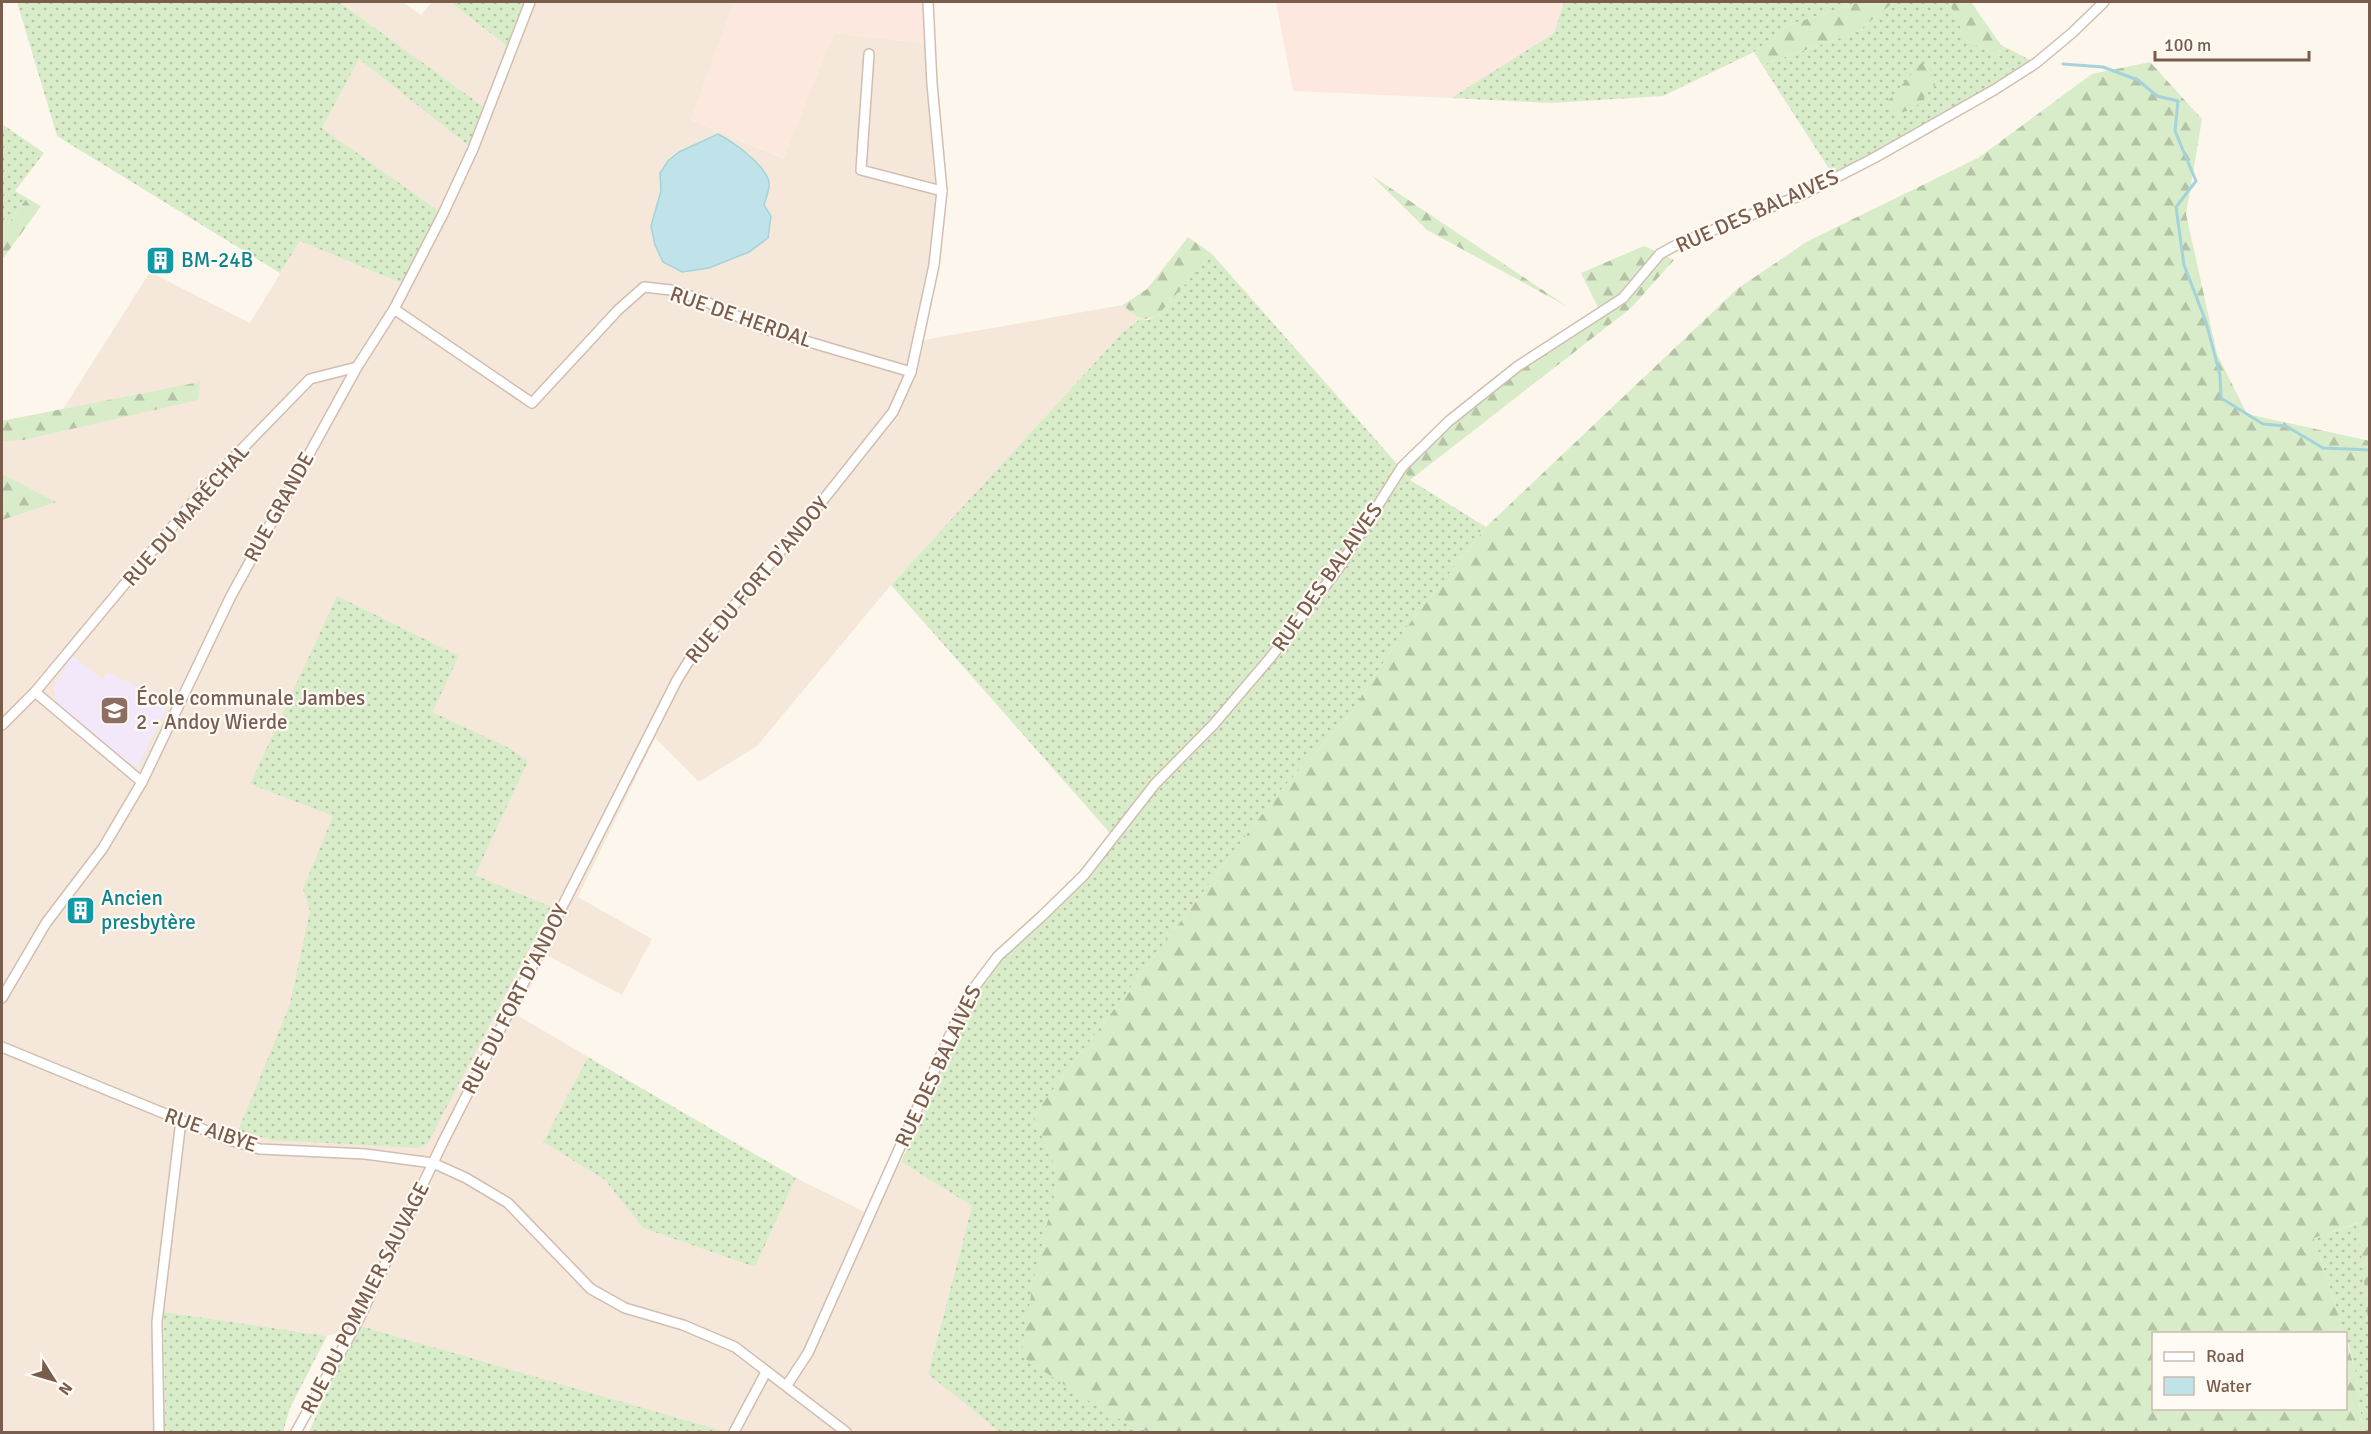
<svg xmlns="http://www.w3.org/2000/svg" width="2371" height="1434" font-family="Signika,sans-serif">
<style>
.residential{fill:#f5e8da}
.commercial{fill:#fde8e0}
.education{fill:#f3e8fa}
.grass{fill:url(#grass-dots)}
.forest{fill:url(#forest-firs)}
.water{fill:#bfe3e8;stroke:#a5d3da;stroke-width:1.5}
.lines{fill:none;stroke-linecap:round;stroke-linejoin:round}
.stream{stroke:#a5d3da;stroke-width:3}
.street-casing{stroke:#d1beb0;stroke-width:12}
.street{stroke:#fff;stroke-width:9}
.labels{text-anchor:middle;stroke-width:4.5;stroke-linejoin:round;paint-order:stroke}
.street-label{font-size:21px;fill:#7a5c4d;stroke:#fffaf3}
.culture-label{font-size:21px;fill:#0d838f;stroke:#fffaf3;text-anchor:start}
.education-label{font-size:21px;fill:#785e54;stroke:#fffaf3;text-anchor:start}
</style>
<defs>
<pattern id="grass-dots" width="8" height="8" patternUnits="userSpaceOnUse" patternTransform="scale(1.5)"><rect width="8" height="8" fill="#d8ecc9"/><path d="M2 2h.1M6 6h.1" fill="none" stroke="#b4c2a5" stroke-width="1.8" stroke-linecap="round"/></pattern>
<pattern id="forest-firs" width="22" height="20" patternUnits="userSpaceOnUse" patternTransform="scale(1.5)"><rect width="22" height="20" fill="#d8ecc9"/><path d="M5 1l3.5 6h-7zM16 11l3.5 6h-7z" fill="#b4c2a5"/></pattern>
</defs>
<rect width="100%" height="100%" fill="#fdf6ec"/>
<polygon class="residential" points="339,2 402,2 421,15 432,2 450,2 512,50 530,2 734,2 691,120 783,158 834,33 930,44 942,191 918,341 1123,305 1140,319 1122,333 891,585 757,746 699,782 655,738 578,897 652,939 622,995 546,955 517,1015 588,1057 543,1142 605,1180 643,1228 755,1267 796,1178 865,1212 891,1156 972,1206 928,1374 1000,1432 725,1432 361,1326 327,1336 164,1312 165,1430 179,1432 2,1432 2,421 63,409 150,272 250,323 300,241 406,285 443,214 322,128 359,59 473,148 488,110"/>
<g class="commercial">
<polygon points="734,2 935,2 930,44 834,33 784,158 691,120"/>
<polygon points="1276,2 1564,2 1554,33 1451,98 1293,91"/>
</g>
<polygon class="education" points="73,656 102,679 108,673 170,701 138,766 131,767 67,713 57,702 53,689 62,671"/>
<g class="grass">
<polygon points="17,2 339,2 488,110 473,149 359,59 322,128 443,214 406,285 300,241 280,273 57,136"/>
<polygon points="450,2 530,2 512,50"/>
<polygon points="1564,2 1859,2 1786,26 1754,52 1663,96 1551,103 1451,98 1554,33"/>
<polygon points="1894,2 1949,2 1966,40 1998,56 2001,45 2036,63 1835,178 1762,65 1857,32"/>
<polygon points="2,124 44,153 15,191 27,198 2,232"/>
<polygon points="1212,254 1398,465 1336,566 1269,654 1211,720 1152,780 1110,833 891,585 1122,333 1140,319 1148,320 1158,315"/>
<polygon points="1402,467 1410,480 1486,527 1406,628 1348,717 1279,792 1033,1116 1059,1175 1107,1413 1148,1432 1000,1432 928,1374 972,1206 901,1162 972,998 1001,958 1086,877 1156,787 1265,669"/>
<polygon points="337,596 459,656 432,712 509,748 528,761 475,875 551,907 428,1143 418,1148 272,1140 238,1131 290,1004 310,911 303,889 333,816 250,784"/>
<polygon points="588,1057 796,1178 755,1267 643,1228 605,1180 543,1142"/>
<polygon points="2359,1223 2369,1331 2369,1432 2363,1432 2355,1370 2346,1334 2344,1333 2314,1238"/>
<polygon points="164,1312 327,1336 290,1408 283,1432 179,1432 165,1430"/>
<polygon points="361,1326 726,1432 309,1432 350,1339"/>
</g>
<g class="forest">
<polygon points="1859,2 1894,2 1857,32 1762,65 1754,52 1786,26"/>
<polygon points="1949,2 1971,2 2001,45 1998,56 1966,40"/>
<polygon points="2150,62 2202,119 2186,214 2217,354 2247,414 2370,441 2369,1331 2358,1223 2314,1238 2344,1333 2154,1334 2154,1408 2346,1408 2346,1339 2355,1370 2363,1432 1148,1432 1107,1413 1021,1356 1034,1277 1059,1176 1033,1116 1279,792 1348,717 1406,628 1486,527 1737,289 1808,241 1978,158 2092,74"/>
<polygon points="1921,63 1930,68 1935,85 1914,109 1891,115 1888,101"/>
<polygon points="1371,175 1568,307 1427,230"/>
<polygon points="27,198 41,206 2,260 2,232"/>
<path d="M1188,237L1212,254L1158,315C1140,324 1137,317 1123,305L1147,289Z"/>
<polygon points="1644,246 1674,260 1631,308 1410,480 1402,467 1518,366 1601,313 1581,273"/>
<polygon points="200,382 198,400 23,440 2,441 2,421"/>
<polygon points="2,474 56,502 2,520"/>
</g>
<path class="water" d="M718,134C733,142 765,164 769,182C770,189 766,198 764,205L771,216L768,238L749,252L709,268L682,272L663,262L655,245L651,226L661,191L660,173L668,161L679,152Z"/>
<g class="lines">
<polyline class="stream" points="2063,64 2103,67 2138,80 2157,96 2178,101 2175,131 2196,181 2176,207 2184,265 2206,322 2220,375 2221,398 2263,424 2286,426 2323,448 2370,450"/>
<defs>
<g id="street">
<polyline points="869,54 861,170 942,191"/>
<polyline points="394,309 532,403 618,310 644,287 671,290 700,299 765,329 911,372"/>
<polyline points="35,692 142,782"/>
<polyline points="2,725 35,692 207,485 310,379 357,367"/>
<polyline points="2,998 46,923 103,848 142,782 231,596 357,367 394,309 443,214 473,149 530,2"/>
<polyline points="2,1047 229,1140 260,1149 365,1154 433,1163 466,1178 508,1203 591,1289 625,1308 683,1325 735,1347 846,1432"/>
<polyline points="787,1385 808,1353 967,997 998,956 1042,916 1084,875 1155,784 1214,724 1271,657 1338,569 1402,467 1449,421 1518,366 1623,298 1660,254 1678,244 1804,194 1874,158 1994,90 2036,63 2072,33 2104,2"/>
<polyline points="159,1432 157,1322 181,1120"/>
<polyline points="296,1432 358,1321 442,1144 677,680 695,651 808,519 893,412 911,372 934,265 942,191 932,84 928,2"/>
<polyline points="734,1432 766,1372"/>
</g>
</defs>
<use href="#street" class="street-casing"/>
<use href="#street" class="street"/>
</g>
<defs>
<symbol id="building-square" viewBox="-11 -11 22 22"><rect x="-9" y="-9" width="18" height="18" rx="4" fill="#0f9aa8" stroke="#fffaf3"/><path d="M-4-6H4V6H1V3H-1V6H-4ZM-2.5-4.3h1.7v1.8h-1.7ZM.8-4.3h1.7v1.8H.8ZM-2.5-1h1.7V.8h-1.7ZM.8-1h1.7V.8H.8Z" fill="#fff"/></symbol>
<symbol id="school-square" viewBox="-11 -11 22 22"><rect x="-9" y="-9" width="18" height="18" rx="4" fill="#8d6e63" stroke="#fffaf3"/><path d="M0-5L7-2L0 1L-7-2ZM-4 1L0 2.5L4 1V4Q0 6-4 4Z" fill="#fff"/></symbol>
</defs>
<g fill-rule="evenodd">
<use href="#building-square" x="144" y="244" width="33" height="33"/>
<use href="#school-square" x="98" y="694" width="33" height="33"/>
<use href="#building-square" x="64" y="894" width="33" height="33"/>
</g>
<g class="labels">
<g class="street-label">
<text transform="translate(1757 211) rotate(-24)" y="7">RUE DES BALAIVES</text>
<text transform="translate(741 317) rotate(19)" y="7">RUE DE HERDAL</text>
<text transform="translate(279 507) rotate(-61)" y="7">RUE GRANDE</text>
<text transform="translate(186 515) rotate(-49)" y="7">RUE DU MARÉCHAL</text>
<text transform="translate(1327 577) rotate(-55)" y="7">RUE DES BALAIVES</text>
<text transform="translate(757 580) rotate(-50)" y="7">RUE DU FORT D'ANDOY</text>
<text transform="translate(515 999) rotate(-63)" y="7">RUE DU FORT D'ANDOY</text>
<text transform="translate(938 1066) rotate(-65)" y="7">RUE DES BALAIVES</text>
<text transform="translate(211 1130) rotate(19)" y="7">RUE AIBYE</text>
<text transform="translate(365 1298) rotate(-63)" y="7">RUE DU POMMIER SAUVAGE</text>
</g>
<g class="culture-label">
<text x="181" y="267">BM-24B</text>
<text x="101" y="905">Ancien<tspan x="101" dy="24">presbytère</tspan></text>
</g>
<g class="education-label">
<text x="136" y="705">École communale Jambes<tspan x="136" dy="24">2 - Andoy Wierde</tspan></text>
</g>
</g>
<rect width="2371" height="1434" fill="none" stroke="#7a5c4d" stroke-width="6"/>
<rect x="2152" y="1332" width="195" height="78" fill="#fffaf3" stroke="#cabbb1" stroke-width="1.5"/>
<rect x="2164" y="1352" width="30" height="9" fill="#ffffff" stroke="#cabbb1" stroke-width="1.5"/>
<text x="2206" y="1362" font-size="18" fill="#7a5c4d">Road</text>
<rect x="2164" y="1377" width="30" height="18" fill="#bfe3e8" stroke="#cabbb1" stroke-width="1.5"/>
<text x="2206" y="1392" font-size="18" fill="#7a5c4d">Water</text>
<g transform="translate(54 1380) rotate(127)" stroke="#fffaf3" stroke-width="4.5" paint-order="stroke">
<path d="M0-4.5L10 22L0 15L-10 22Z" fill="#7a5c4d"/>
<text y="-9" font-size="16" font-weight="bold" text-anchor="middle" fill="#7a5c4d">N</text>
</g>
<path d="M2155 51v9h154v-9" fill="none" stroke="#7a5c4d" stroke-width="3"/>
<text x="2164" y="51" font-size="18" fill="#7a5c4d" stroke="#fffaf3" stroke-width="4.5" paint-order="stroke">100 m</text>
</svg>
